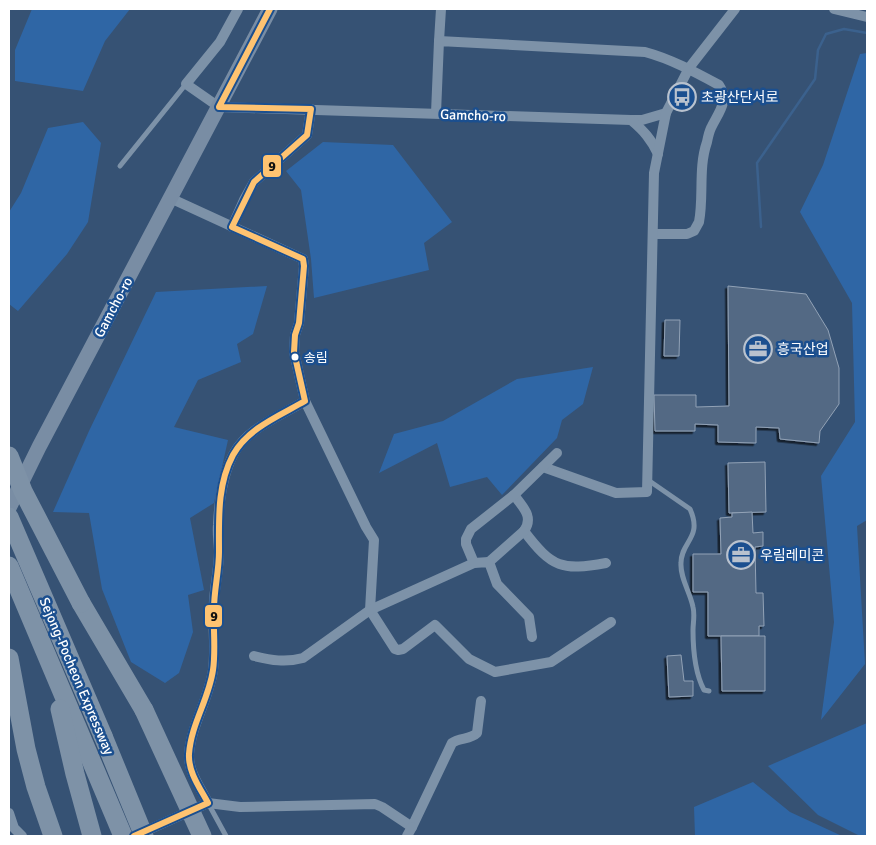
<svg xmlns="http://www.w3.org/2000/svg" width="876" height="845" font-family="Signika,'Noto Sans KR',sans-serif">
<style>
.green{fill:#2f66a5}
.lines{fill:none;stroke-linecap:round;stroke-linejoin:round}
.stream{stroke:#3b618d;stroke-width:2.5}
.building{fill:#526984;stroke:#92a2b6;filter:url(#shadow)}
.lane{stroke:#7d92a8;stroke-width:5}
.street{stroke:#7d92a8;stroke-width:10}
.secondary{stroke:#798da4;stroke-width:15}
.highway{stroke:#7e92a7;stroke-width:19}
.highway-bridge{stroke:#7e92a7;stroke-width:19}
.bus-1-casing{stroke:#1b4f8f;stroke-width:10}
.bus-1{stroke:#fec371;stroke-width:6}
.bus-dot{fill:#fff;stroke:#1b4f8f;stroke-width:2}
.labels{text-anchor:middle;stroke-width:5;stroke-linejoin:round;paint-order:stroke}
.bus-label{font-size:13px;fill:#fff;stroke:#1b4f8f;text-anchor:start}
.poi-label{font-size:14px;fill:#fff;stroke:#1b4f8f;text-anchor:start}
.street-label{font-size:14px;fill:#fff;stroke:#1b4f8f}
.line-badge{stroke:#1b4f8f;stroke-width:2}
.pale-badge-label{font-size:14px;text-anchor:middle;font-weight:bold;fill:#111}
</style>
<defs>
<filter id="shadow"><feDropShadow dx="-2.5" dy="2.5" stdDeviation="0" flood-color="#0009"/></filter>
</defs>
<rect width="100%" height="100%" fill="#365274"/>
<g class="green">
<polygon points="32,9 130,9 105,41 83,91 15,81 15,50"/>
<polygon points="867,53 867,520 857,526 865,664 821,720 834,622 821,476 855,422 852,303 800,212 823,165 860,54"/>
<polygon points="83,122 101,143 88,222 67,254 18,311 9,304 9,212 21,193 48,128"/>
<polygon points="323,142 393,145 452,222 424,243 429,270 314,298 311,259 301,190 286,171"/>
<polygon points="267,286 253,334 237,344 241,362 198,380 174,427 228,440 214,503 190,518 204,590 188,595 193,632 179,673 165,683 131,662 102,589 89,513 53,512 89,431 156,292"/>
<polygon points="593,367 583,404 562,420 557,438 502,495 487,477 450,487 437,443 379,473 394,434 443,421 517,379"/>
<polygon points="867,723 867,836 860,836 818,815 768,766"/>
<polygon points="753,782 790,812 842,836 695,836 694,807"/>
</g>
<g class="lines">
<polyline class="stream" points="761,227 757,163 815,79 818,50 826,34 844,29 867,33"/>
</g>
<g class="building">
<polygon points="728,286 806,294 828,330 839,368 839,404 820,431 819,443 780,439 779,428 756,427 756,443 718,442 718,425 695,424 695,431 655,431 654,395 696,395 696,407 729,406"/>
<polygon points="665,320 680,320 679,356 664,356"/>
<polygon points="765,462 766,512 729,513 728,463"/>
<polygon points="752,512 753,533 763,532 763,546 755,547 756,593 763,593 764,626 759,626 759,636 708,636 708,592 693,592 693,554 721,554 720,518 732,517 732,513"/>
<polygon points="721,636 765,636 765,691 722,691"/>
<polygon points="681,655 684,681 693,681 693,696 669,697 667,656"/>
</g>
<g class="lines">
<g class="lane">
<polyline points="120,166 186,84"/>
<path d="M648,480L690,509C703,538 681,541 681,563C680,578 690,592 693,607C695,615 693,623 693,630C693,649 695,673 704,690L709,691"/>
<polyline points="208,803 226,836"/>
</g>
<g class="street">
<polyline points="238,9 220,42 186,84 219,107 631,120 642,120 666,113"/>
<polyline points="834,9 867,17"/>
<polyline points="439,41 441,9"/>
<path d="M436,113L439,41L645,52C671,59 695,72 719,85C730,101 718,113 711,128C709,132 708,137 707,142C698,168 704,196 699,222L694,231L687,234H653"/>
<path d="M631,120C644,131 651,139 658,154"/>
<polyline points="232,227 244,200 254,182 307,135 311,109"/>
<polyline points="305,401 366,527 374,540 370,610 395,649 398,650 403,649 435,625 469,659 495,672 551,662 611,622"/>
<polyline points="543,467 616,493 647,492 654,173 666,113 689,68 735,9"/>
<path d="M514,495C523,507 534,517 524,531C552,568 562,571 606,563"/>
<polyline points="489,562 524,531"/>
<polyline points="474,563 466,544 466,539 471,529 514,495 557,453"/>
<path d="M254,656C271,660 285,663 303,658L370,610L474,563L489,562L497,584L529,617L532,637"/>
<path d="M208,803L240,807L375,804L382,807L412,827L452,743C460,737 470,740 477,733L481,701"/>
<polyline points="9,813 14,828 22,836"/>
<path d="M139,834L208,803C200,787 188,771 189,754C191,725 209,699 213,670C216,647 212,624 214,601C215,585 219,568 219,552C219,543 217,534 218,525C219,502 222,476 233,455C247,428 280,416 305,401L294,352L295,335L299,323L304,266L303,259L170,198"/>
<polyline points="407,836 412,827"/>
</g>
<polyline class="secondary" points="9,508 39,447 270,9"/>
<g class="highway">
<polyline points="9,517 103,736"/>
<polyline points="9,566 123,836"/>
<polyline points="81,603 144,710"/>
<polyline points="9,658 26,749 36,787 53,836"/>
<polyline points="60,709 75,774 92,836"/>
</g>
<g class="highway-bridge">
<polyline points="9,456 23,491 81,603"/>
<polyline points="144,710 202,836"/>
<polyline points="103,736 144,836"/>
</g>
<defs>
<path id="bus-1" d="M134,836L208,803C200,788 188,772 189,754C191,724 209,699 213,670C216,650 213,629 214,609C214,590 219,571 219,552C219,519 217,485 233,455C248,428 279,416 305,401L294,352L295,335L299,323L304,266L303,259L232,227L254,182L307,135L311,109L219,107L270,9"/>
</defs>
<use href="#bus-1" class="bus-1-casing"/>
<use href="#bus-1" class="bus-1"/>
</g>
<defs>
<symbol id="bus-ring" viewBox="-11 -11 22 22"><circle r="9.5" fill="#1b4f8f" stroke="#b9c2ce" stroke-width="1.5"/><path d="M-5-6H5V4H4V6H2V4H-2V6H-4V4H-5ZM-3.5-4V0h7V-4ZM-3.5 1.2v1.5H-2V1.2ZM2 1.2v1.5H3.5V1.2Z" fill="#b9c2ce"/></symbol>
<symbol id="office-ring" viewBox="-11 -11 22 22"><circle r="9.5" fill="#1b4f8f" stroke="#b9c2ce" stroke-width="1.5"/><path d="M-6-3h4V-5.5h4V-3h4V5H-6ZM-1-4.5V-3h2v-1.5ZM-6 0V1H6V0Z" fill="#b9c2ce"/></symbol>
</defs>
<g fill-rule="evenodd">
<use href="#bus-ring" x="666" y="81" width="32" height="32"/>
<use href="#office-ring" x="742" y="333" width="32" height="32"/>
<use href="#office-ring" x="725" y="539" width="32" height="32"/>
</g>
<circle class="bus-dot" cx="295" cy="357" r="4.5"/>
<g class="labels">
<g class="bus-label">
<text x="304" y="362">송림</text>
</g>
<g class="poi-label">
<text x="701" y="102">초광산단서로</text>
<text x="777" y="354">흥국산업</text>
<text x="760" y="560">우림레미콘</text>
</g>
<g class="street-label">
<text transform="translate(473 115) rotate(2)" y="5">Gamcho-ro</text>
<text transform="translate(113 307) rotate(-62)" y="5">Gamcho-ro</text>
<text transform="translate(77 676) rotate(67)" y="5">Sejong-Pocheon Expressway</text>
</g>
</g>
<g class="line-badge">
<rect x="262" y="154" width="20" height="24" rx="5" fill="#fec371"/>
<rect x="204" y="604" width="19" height="24" rx="5" fill="#fec371"/>
</g>
<g class="pale-badge-label">
<text x="272" y="171">9</text>
<text x="214" y="621">9</text>
</g>
<rect width="876" height="845" fill="none" stroke="#ffffff" stroke-width="20"/>
</svg>
